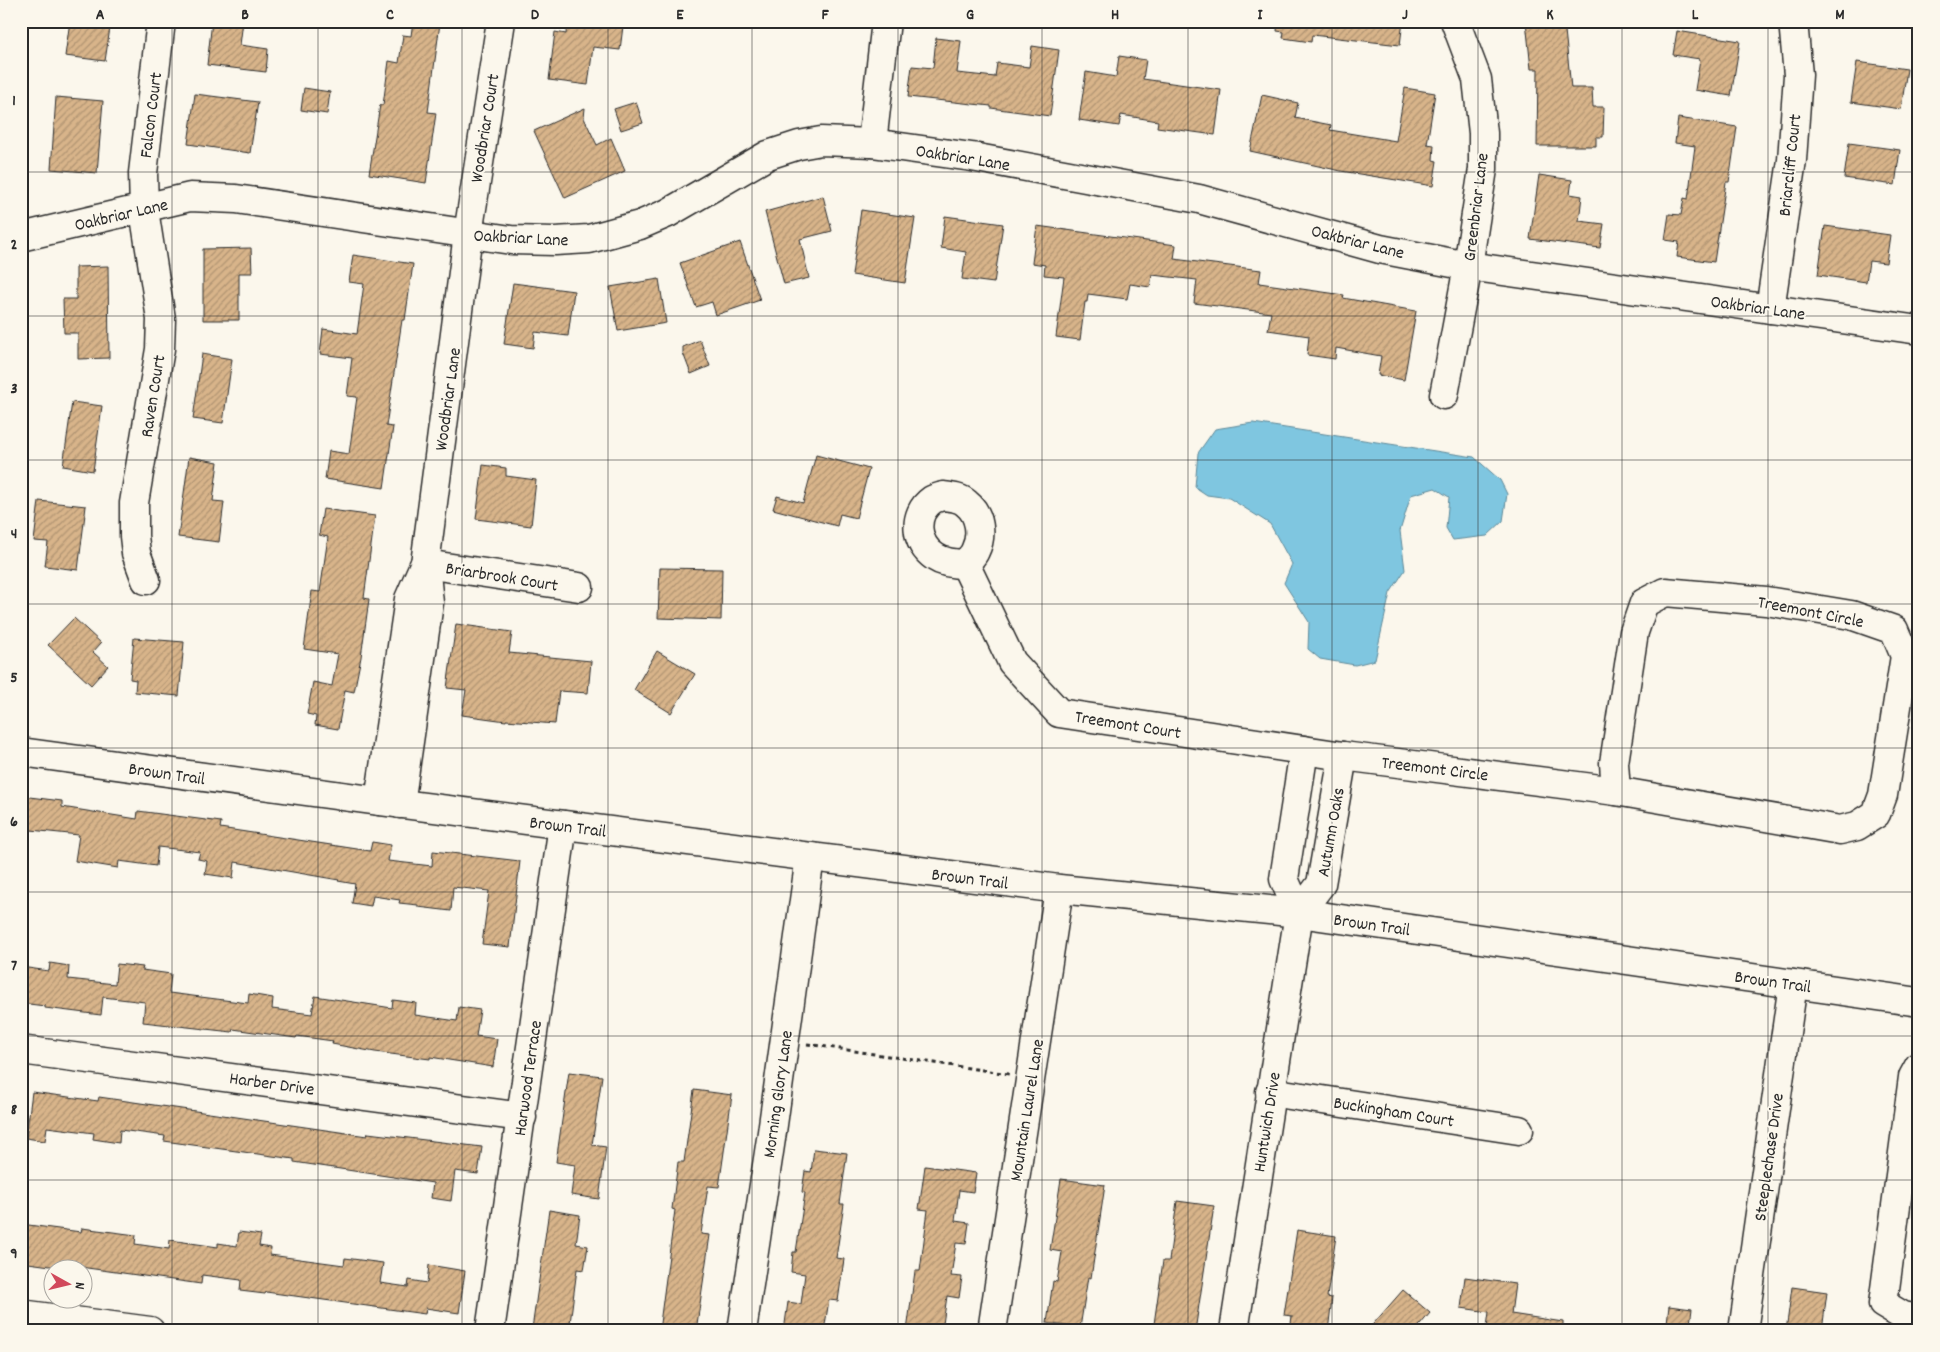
<svg xmlns="http://www.w3.org/2000/svg" width="1940" height="1352" font-family="Dekko,sans-serif">
<style>
.water{fill:#7fc6e0;stroke:#5d8898}
.building{fill:url(#building-hatch);stroke:#2b2b2b}
.lines{fill:none;stroke-linecap:round;stroke-linejoin:round}
.minor-casing{stroke:#2b2b2b;stroke-width:31}
.path{stroke:#2b2b2b;stroke-width:3;stroke-dasharray:4 4;stroke-linecap:butt}
.minor{stroke:#fbf7ec;stroke-width:28}
.grid{fill:none;stroke:#2b2b2b;stroke-width:1;stroke-opacity:0.55}
.labels{text-anchor:middle;stroke-width:4;stroke-linejoin:round;paint-order:stroke}
.street-label{font-size:18px;fill:#2b2b2b;stroke:#fbf7ec}
.neatline{fill:none;stroke:#2b2b2b;stroke-width:2}
.grid-label{font-size:16px;text-anchor:middle;font-weight:bold;fill:#2b2b2b}
</style>
<defs>
<pattern id="building-hatch" width="6" height="6" patternUnits="userSpaceOnUse" patternTransform="scale(1.25)"><rect width="6" height="6" fill="#d8b48a"/><path d="M-1 1l2-2M0 6l6-6M5 7l2-2" fill="none" stroke="#af9371"/></pattern>
</defs>
<rect width="100%" height="100%" fill="#fbf7ec"/>
<filter id="ink" filterUnits="userSpaceOnUse"><feTurbulence type="fractalNoise" baseFrequency=".02" numOctaves="2"/><feDisplacementMap in="SourceGraphic" scale="10" xChannelSelector="R" yChannelSelector="G"/><feConvolveMatrix kernelMatrix="1 2 1 2 8 2 1 2 1" color-interpolation-filters="sRGB"/></filter>
<g filter="url(#ink)">
<polygon class="water" points="1253,423 1474,457 1500,480 1507,494 1503,521 1487,536 1453,540 1446,528 1449,497 1435,488 1411,495 1400,531 1405,570 1390,593 1375,660 1355,665 1320,659 1308,649 1309,622 1284,583 1292,564 1270,524 1229,498 1207,495 1195,487 1198,453 1215,429"/>
<g class="building">
<polygon points="70,21 111,21 105,61 65,56"/>
<polygon points="212,21 243,21 240,45 268,49 266,72 207,65"/>
<polygon points="413,21 440,23 428,112 436,113 426,183 369,174 380,105 383,105 389,61 399,63 403,35 411,36"/>
<polygon points="567,21 587,21 623,26 620,50 593,47 588,85 549,80 555,32 566,34"/>
<polygon points="1278,21 1403,21 1400,45 1312,35 1311,42 1283,38 1284,32 1277,31"/>
<polygon points="1526,21 1564,21 1571,88 1592,88 1593,107 1604,107 1603,137 1596,137 1596,146 1537,146 1538,69 1531,69"/>
<polygon points="1677,31 1740,41 1731,96 1695,90 1700,59 1673,55"/>
<polygon points="936,38 961,41 957,73 995,77 997,63 1029,67 1032,46 1059,50 1050,116 991,108 991,106 908,97 912,66 933,68"/>
<polygon points="1119,56 1146,60 1143,79 1221,90 1215,135 1157,127 1158,121 1121,115 1119,126 1079,120 1086,72 1116,77"/>
<polygon points="1857,62 1907,69 1901,109 1851,102"/>
<polygon points="304,88 330,92 327,114 301,110"/>
<polygon points="1405,88 1435,93 1427,144 1434,145 1433,160 1437,161 1433,186 1341,171 1250,151 1262,95 1298,103 1295,118 1331,125 1330,130 1396,141"/>
<polygon points="195,94 258,102 250,153 188,144"/>
<polygon points="56,97 103,101 97,173 51,169"/>
<polygon points="636,102 643,123 621,130 614,109"/>
<polygon points="585,108 584,118 597,145 611,138 625,171 565,198 534,131"/>
<polygon points="1678,118 1737,127 1729,182 1726,182 1714,262 1677,257 1679,242 1665,240 1669,214 1681,215 1684,198 1688,199 1695,146 1675,143"/>
<polygon points="1849,143 1900,150 1895,185 1844,178"/>
<polygon points="1539,175 1572,180 1570,194 1582,196 1579,221 1604,224 1600,248 1530,239"/>
<polygon points="823,196 832,231 800,239 809,278 784,284 765,212"/>
<polygon points="861,210 915,218 905,283 852,275"/>
<polygon points="945,216 1003,224 994,283 962,279 966,252 941,248"/>
<polygon points="1037,226 1176,245 1174,259 1261,270 1259,283 1344,295 1343,298 1416,311 1404,380 1378,375 1381,356 1336,348 1335,359 1307,355 1309,336 1268,330 1271,313 1194,303 1197,280 1152,275 1150,287 1130,284 1127,299 1088,294 1087,302 1085,302 1080,340 1056,337 1064,277 1044,275 1045,265 1032,263"/>
<polygon points="1825,226 1890,235 1886,263 1869,261 1866,282 1818,275"/>
<polygon points="740,242 760,300 716,315 712,302 696,307 680,263"/>
<polygon points="251,248 252,273 239,273 239,320 203,320 203,249"/>
<polygon points="353,255 413,264 405,320 402,320 386,426 393,427 384,488 325,479 329,451 349,454 357,397 347,396 352,358 320,354 323,329 357,334 364,284 349,282"/>
<polygon points="108,266 109,358 78,359 78,333 64,333 63,299 76,299 76,267"/>
<polygon points="659,279 666,323 618,331 610,287"/>
<polygon points="513,283 574,291 568,336 535,332 533,348 504,344"/>
<polygon points="700,340 710,366 691,374 683,353 683,347"/>
<polygon points="202,354 232,359 223,423 193,419"/>
<polygon points="72,402 102,406 93,471 63,466"/>
<polygon points="816,455 869,469 856,518 840,514 837,526 773,509 777,496 803,503"/>
<polygon points="189,457 218,462 213,501 224,502 219,542 178,537"/>
<polygon points="483,465 506,468 506,476 536,480 531,526 476,519"/>
<polygon points="39,501 86,506 78,570 45,566 48,542 34,541"/>
<polygon points="323,509 375,516 364,598 369,599 361,657 354,692 345,690 338,729 315,725 316,716 307,714 313,682 332,686 338,654 304,649 312,591 320,592 328,537 319,535"/>
<polygon points="660,568 722,569 721,620 658,618"/>
<polygon points="74,618 101,643 93,652 108,666 91,685 48,645"/>
<polygon points="456,624 512,632 509,653 591,661 588,693 559,691 555,724 506,720 506,721 462,715 466,690 447,688"/>
<polygon points="134,638 184,642 179,696 135,692 136,680 130,679"/>
<polygon points="657,651 695,674 671,713 634,690"/>
<polygon points="21,796 62,801 62,807 137,819 138,811 221,822 220,828 370,851 372,842 391,845 388,861 432,866 433,851 520,861 510,947 482,944 489,891 453,887 451,911 418,907 418,905 399,903 400,900 373,896 371,906 352,903 355,884 338,881 339,880 235,862 233,878 205,874 207,861 198,859 200,852 158,847 156,866 119,861 118,868 75,861 79,835 21,829"/>
<polygon points="50,963 69,966 68,979 115,984 117,964 143,967 142,970 171,974 169,993 248,1003 249,994 273,998 272,1009 312,1014 315,996 392,1008 393,1000 416,1003 415,1015 457,1021 459,1007 480,1010 476,1036 497,1039 493,1067 430,1057 430,1059 375,1052 332,1044 333,1041 297,1036 296,1038 233,1029 232,1032 143,1022 145,1002 103,997 101,1015 45,1008 45,1006 21,1003 21,967 49,971"/>
<polygon points="569,1072 602,1076 592,1145 606,1147 599,1199 571,1195 575,1165 556,1162"/>
<polygon points="694,1090 732,1095 719,1187 708,1186 701,1234 710,1235 696,1331 659,1331 675,1210 672,1209 678,1162 684,1162"/>
<polygon points="32,1092 98,1101 99,1097 367,1136 368,1133 482,1147 478,1174 455,1171 451,1201 431,1198 433,1183 294,1162 294,1159 164,1141 165,1136 120,1130 119,1143 93,1139 94,1133 47,1127 45,1141 26,1138"/>
<polygon points="814,1149 847,1153 840,1204 844,1204 836,1258 844,1259 838,1301 829,1300 824,1331 784,1331 788,1302 801,1304 805,1274 791,1272 793,1252 796,1252 805,1193 802,1192 805,1171 811,1172"/>
<polygon points="925,1166 976,1173 973,1192 959,1190 955,1221 969,1223 966,1244 956,1243 951,1276 962,1277 959,1298 947,1296 942,1331 907,1331 915,1271 920,1271 928,1210 919,1209"/>
<polygon points="1061,1179 1105,1185 1091,1278 1088,1277 1080,1328 1047,1323 1053,1281 1057,1282 1062,1252 1050,1250"/>
<polygon points="1177,1201 1214,1206 1195,1331 1153,1331 1163,1261 1169,1261"/>
<polygon points="549,1210 580,1215 576,1244 588,1246 584,1270 577,1269 569,1331 532,1329"/>
<polygon points="21,1224 81,1232 82,1228 136,1235 135,1244 169,1249 170,1240 218,1247 218,1243 237,1246 239,1232 261,1235 259,1246 271,1248 270,1255 344,1265 345,1258 383,1263 380,1283 408,1287 409,1280 427,1283 429,1265 465,1271 459,1313 426,1308 425,1314 266,1292 265,1294 240,1291 241,1280 202,1275 201,1284 66,1265 65,1268 21,1262"/>
<polygon points="1297,1230 1336,1236 1327,1297 1332,1298 1328,1331 1290,1331 1292,1316 1284,1315"/>
<polygon points="1465,1277 1515,1284 1511,1314 1563,1322 1563,1331 1514,1331 1487,1327 1489,1312 1461,1308"/>
<polygon points="1792,1287 1827,1292 1822,1331 1786,1331"/>
<polygon points="1403,1290 1430,1313 1415,1331 1367,1331"/>
<polygon points="1669,1306 1692,1309 1689,1331 1666,1331"/>
</g>
<g class="lines">
<defs>
<g id="minor">
<polyline points="872,143 886,21"/>
<polyline points="21,237 190,197 236,199 511,240 555,241 589,239 640,225 668,213 768,155 799,145 821,141 872,143 972,157 1199,199 1380,249 1468,266 1919,330"/>
<polyline points="1770,309 1792,160 1798,75 1793,21"/>
<polyline points="1444,395 1468,266 1483,169 1483,133 1477,79 1455,21"/>
<path d="M943,496C951,497 961,498 966,503C980,514 983,535 975,551C973,556 968,560 965,564C955,564 944,563 935,557C915,544 912,514 932,500C935,498 940,497 943,496Z"/>
<polyline points="425,564 579,587"/>
<polyline points="965,564 1012,662 1059,713 1343,756 1616,791"/>
<polyline points="146,580 136,553 134,536 134,503 160,349 161,319 144,210 143,173 161,21"/>
<polygon points="1665,592 1766,601 1851,615 1894,630 1905,656 1883,795 1876,814 1857,826 1840,830 1616,791 1614,763 1634,632 1644,603"/>
<polyline points="21,752 379,801 1059,889 1299,913 1919,1002"/>
<polyline points="379,801 409,599 424,565"/>
<polyline points="400,804 429,603 425,564 468,234 501,21"/>
<polyline points="1299,913 1284,879 1304,750"/>
<polyline points="21,1050 522,1117"/>
<polyline points="1919,1066 1913,1077 1883,1304 1903,1316 1919,1319"/>
<polyline points="1270,1092 1519,1130"/>
<polyline points="21,1314 150,1331"/>
<polyline points="490,1331 563,825"/>
<polyline points="742,1331 772,1132 810,857"/>
<polyline points="992,1331 1059,889"/>
<polyline points="1234,1331 1299,913 1321,884 1343,756"/>
<polyline points="1743,1331 1793,984"/>
</g>
</defs>
<use href="#minor" class="minor-casing"/>
<polyline class="path" points="807,1044 1009,1074"/>
<use href="#minor" class="minor"/>
</g>
</g>
<path class="grid" d="M172,21V1331M318,21V1331M462,21V1331M608,21V1331M752,21V1331M898,21V1331M1042,21V1331M1188,21V1331M1332,21V1331M1478,21V1331M1622,21V1331M1768,21V1331M21,172H1919M21,316H1919M21,460H1919M21,604H1919M21,748H1919M21,892H1919M21,1036H1919M21,1180H1919"/>
<g class="labels">
<g class="street-label">
<text transform="translate(150 115) rotate(-83)" y="6">Falcon Court</text>
<text transform="translate(484 128) rotate(-81)" y="6">Woodbriar Court</text>
<text transform="translate(963 157) rotate(9)" y="6">Oakbriar Lane</text>
<text transform="translate(1789 165) rotate(-84)" y="6">Briarcliff Court</text>
<text transform="translate(1475 207) rotate(-83)" y="6">Greenbriar Lane</text>
<text transform="translate(121 214) rotate(-13)" y="6">Oakbriar Lane</text>
<text transform="translate(521 237) rotate(3)" y="6">Oakbriar Lane</text>
<text transform="translate(1358 241) rotate(14)" y="6">Oakbriar Lane</text>
<text transform="translate(1758 307) rotate(8)" y="6">Oakbriar Lane</text>
<text transform="translate(152 396) rotate(-81)" y="6">Raven Court</text>
<text transform="translate(447 399) rotate(-82)" y="6">Woodbriar Lane</text>
<text transform="translate(502 576) rotate(9)" y="6">Briarbrook Court</text>
<text transform="translate(1811 611) rotate(11)" y="6">Treemont Circle</text>
<text transform="translate(1128 724) rotate(9)" y="6">Treemont Court</text>
<text transform="translate(1435 768) rotate(7)" y="6">Treemont Circle</text>
<text transform="translate(167 773) rotate(8)" y="6">Brown Trail</text>
<text transform="translate(568 826) rotate(7)" y="6">Brown Trail</text>
<text transform="translate(1330 832) rotate(-80)" y="6">Autumn Oaks</text>
<text transform="translate(970 878) rotate(7)" y="6">Brown Trail</text>
<text transform="translate(1372 924) rotate(8)" y="6">Brown Trail</text>
<text transform="translate(1773 981) rotate(8)" y="6">Brown Trail</text>
<text transform="translate(527 1078) rotate(-82)" y="6">Harwood Terrace</text>
<text transform="translate(272 1083) rotate(8)" y="6">Harber Drive</text>
<text transform="translate(777 1094) rotate(-82)" y="6">Morning Glory Lane</text>
<text transform="translate(1026 1110) rotate(-81)" y="6">Mountain Laurel Lane</text>
<text transform="translate(1394 1111) rotate(9)" y="6">Buckingham Court</text>
<text transform="translate(1266 1122) rotate(-81)" y="6">Huntwich Drive</text>
<text transform="translate(1768 1157) rotate(-82)" y="6">Steeplechase Drive</text>
</g>
</g>
<rect width="1940" height="1352" fill="none" stroke="#fbf7ec" stroke-width="55"/>
<g transform="translate(68 1284) rotate(98)"><circle r="24" fill="#fbf7ec" stroke="#a8a59f"/>
<path d="M0-4L9 19L0 12L-9 19Z" fill="#d1495b"/>
<text y="-8" font-size="14" font-weight="bold" text-anchor="middle" fill="#2b2b2b">N</text>
</g>
<rect x="28" y="28" width="1884" height="1296" class="neatline"/>
<g class="grid-label">
<text x="100" y="19">A</text>
<text x="245" y="19">B</text>
<text x="390" y="19">C</text>
<text x="535" y="19">D</text>
<text x="680" y="19">E</text>
<text x="825" y="19">F</text>
<text x="970" y="19">G</text>
<text x="1115" y="19">H</text>
<text x="1260" y="19">I</text>
<text x="1405" y="19">J</text>
<text x="1550" y="19">K</text>
<text x="1695" y="19">L</text>
<text x="1840" y="19">M</text>
<text x="14" y="105">1</text>
<text x="14" y="249">2</text>
<text x="14" y="393">3</text>
<text x="14" y="538">4</text>
<text x="14" y="682">5</text>
<text x="14" y="826">6</text>
<text x="14" y="970">7</text>
<text x="14" y="1114">8</text>
<text x="14" y="1258">9</text>
</g>
</svg>
